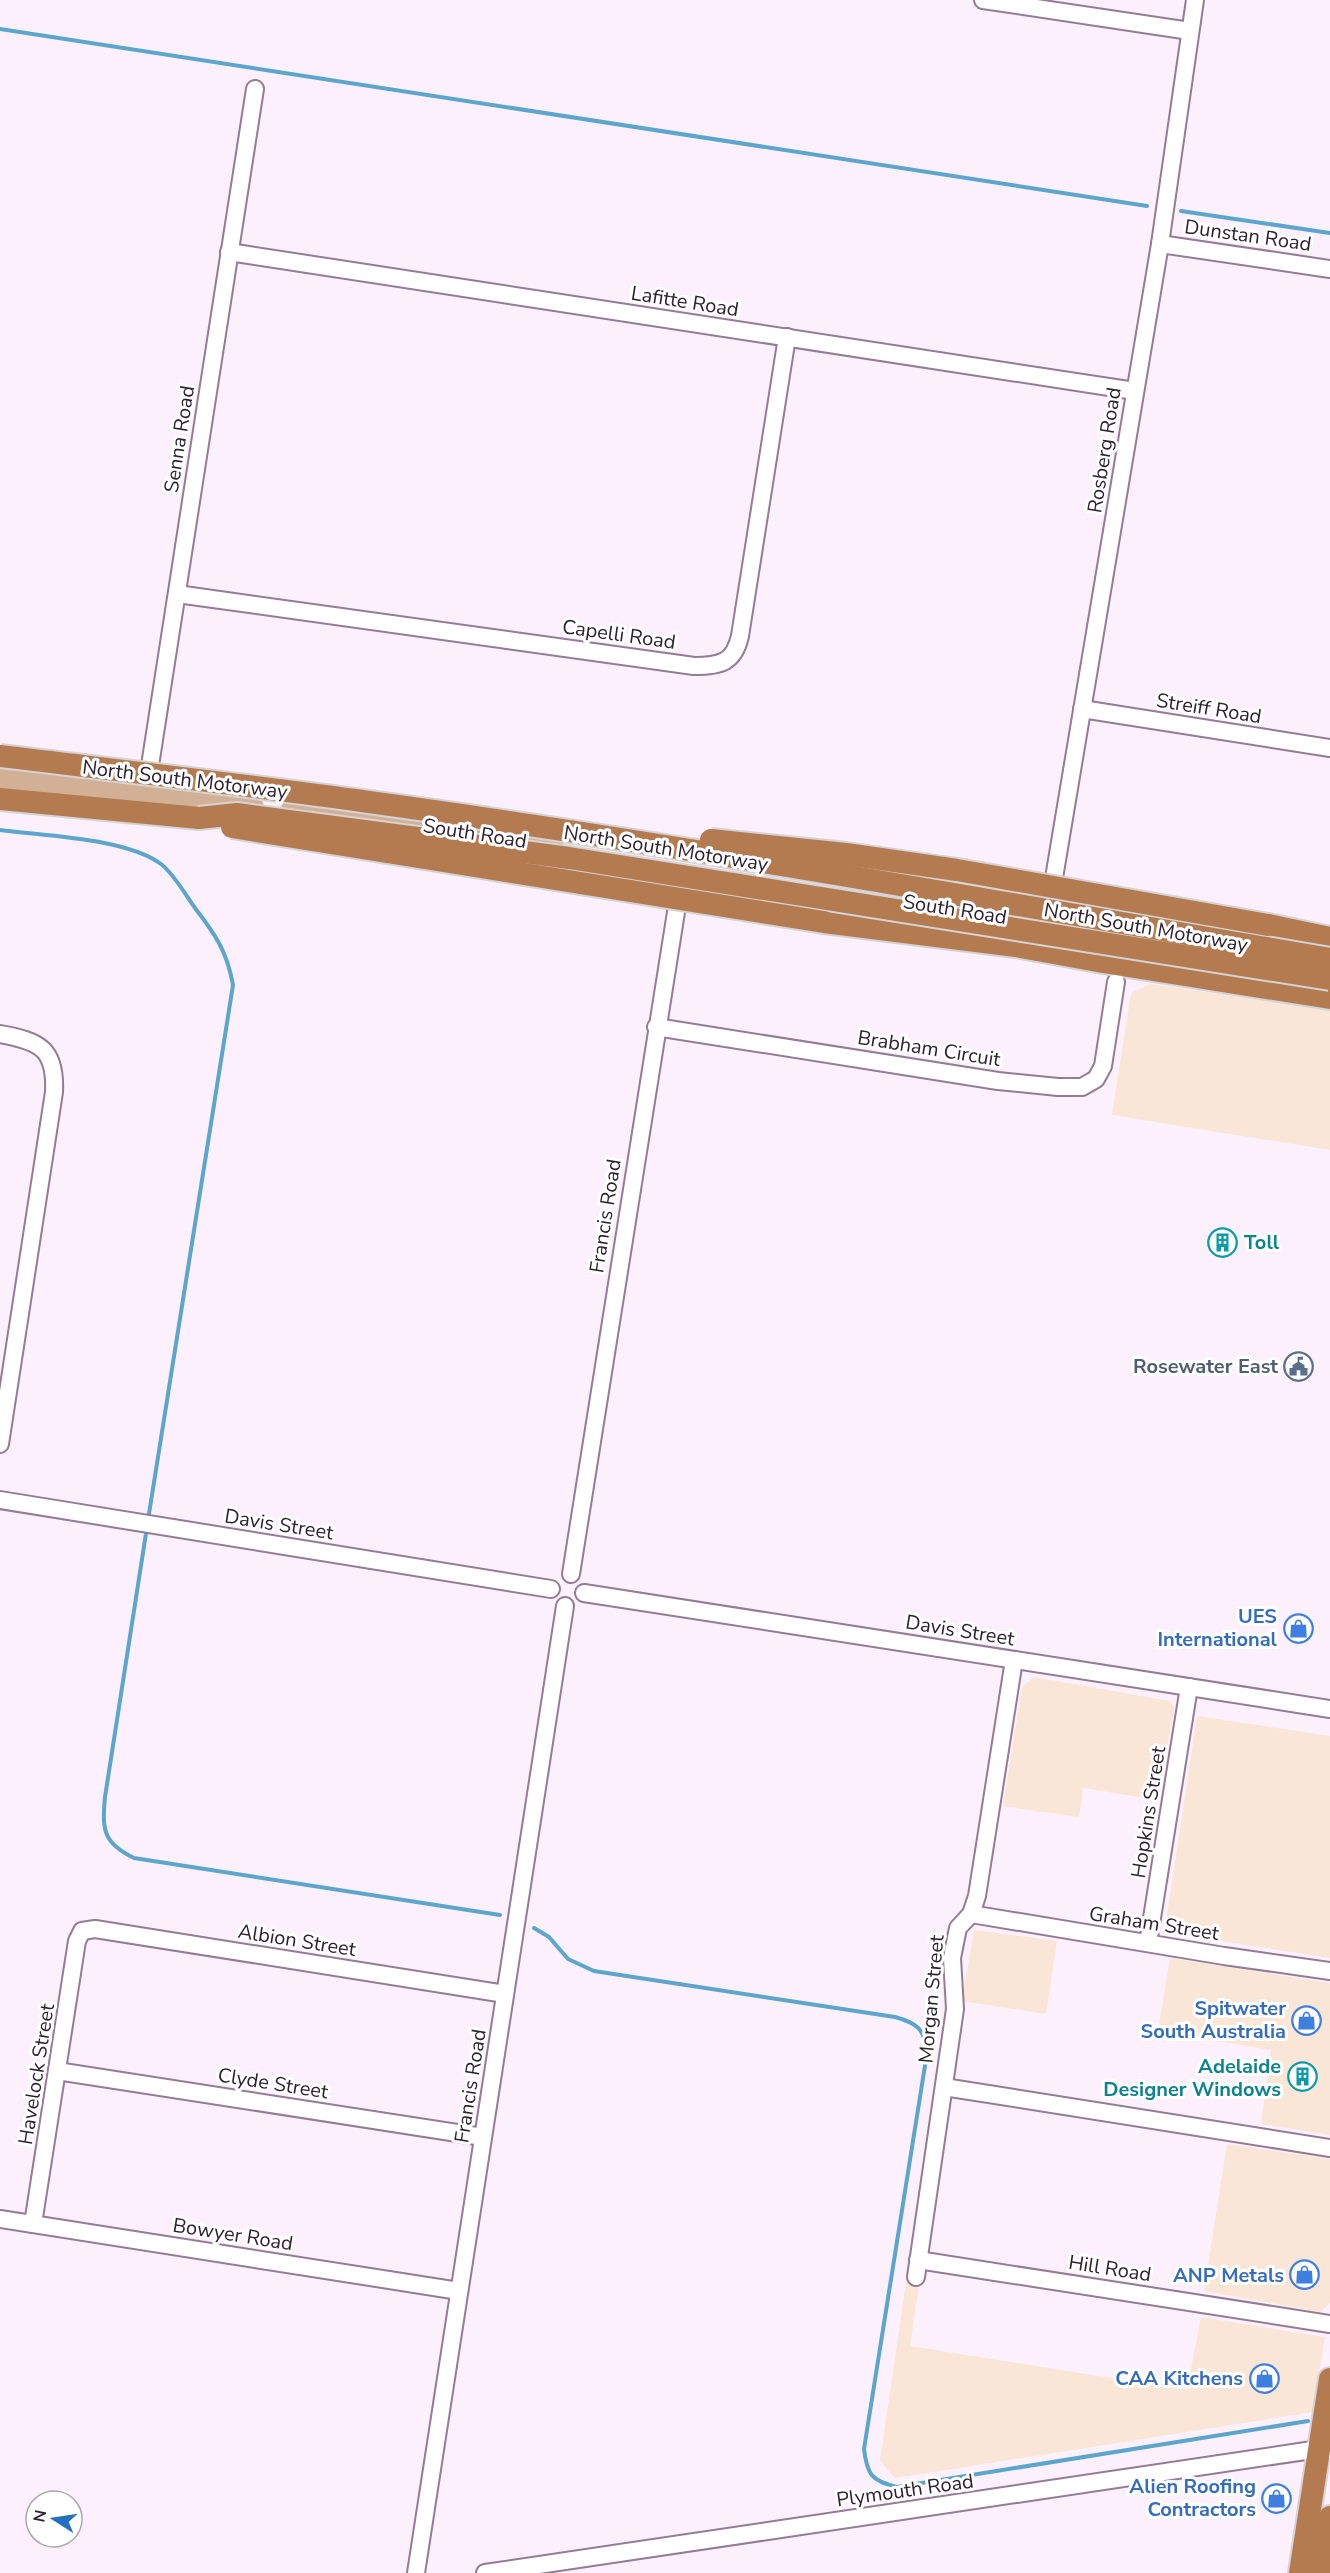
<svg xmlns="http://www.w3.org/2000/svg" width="1330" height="2573" font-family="'Nunito Sans',sans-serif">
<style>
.commercial{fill:#fae6d6}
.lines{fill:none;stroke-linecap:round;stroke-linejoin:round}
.stream{stroke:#5ca5cc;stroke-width:4}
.minor-casing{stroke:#957b95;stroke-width:20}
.major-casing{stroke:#d5d3d5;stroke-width:22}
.highway-casing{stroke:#d5d3d5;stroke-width:26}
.minor{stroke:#fff;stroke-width:16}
.major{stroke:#d2b096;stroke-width:20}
.highway{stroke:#b47b50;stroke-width:22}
.highway-bridge-casing{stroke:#d5d3d5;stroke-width:26;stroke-linecap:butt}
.highway-bridge{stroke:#b47b50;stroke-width:22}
.labels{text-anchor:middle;stroke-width:6;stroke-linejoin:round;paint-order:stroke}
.street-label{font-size:20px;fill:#2d222d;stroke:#fff}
.culture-label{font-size:20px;font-weight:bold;fill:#0d838f;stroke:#fff;text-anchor:start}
.service-label{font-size:20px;font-weight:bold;fill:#4e5e75;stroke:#fff;text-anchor:end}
.shop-label{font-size:20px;font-weight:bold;fill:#366cbe;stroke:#fff;text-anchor:end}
</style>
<rect width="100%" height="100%" fill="#fcf0fc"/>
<g class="commercial">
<polygon points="1150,984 1330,1010 1330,1150 1112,1115 1131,993"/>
<polygon points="1034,1677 1170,1701 1174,1708 1158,1800 1083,1788 1079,1817 1003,1806 1022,1687"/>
<polygon points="1197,1716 1330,1736 1330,1958 1170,1933 1165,1928"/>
<polygon points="974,1930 1057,1941 1046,2014 962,2001"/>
<polygon points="1170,1958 1330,1983 1330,2135 1261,2124 1271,2050 1158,2031"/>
<polygon points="1227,2144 1330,2159 1330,2303 1321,2312 1204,2291"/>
<polygon points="907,2276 920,2278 910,2346 1187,2390 1201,2317 1325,2337 1313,2412 895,2478 880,2461"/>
</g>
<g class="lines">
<g class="stream">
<polyline points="0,29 1147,206"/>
<polyline points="1181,211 1330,233"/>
<path d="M0,830C44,836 126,838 161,864C174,874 185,894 195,908C215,934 227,951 233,985L148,1520"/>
<path d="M147,1527L105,1797C102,1830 103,1843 134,1858L500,1915"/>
<path d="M534,1928L549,1937L568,1959L594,1971L895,2017C917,2023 925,2029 927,2053L864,2449C867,2474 871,2481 897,2487L1308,2421"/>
</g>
<defs>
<g id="minor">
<polyline points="983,0 1190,31"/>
<polyline points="1160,244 1330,269"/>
<polyline points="229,252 1135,391"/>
<path d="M177,594L694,666C720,666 734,663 740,636L787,337"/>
<polyline points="1082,709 1330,748"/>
<polyline points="147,785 255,89"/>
<polyline points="1051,896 1160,244 1195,0"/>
<polyline points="656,1027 998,1081 1058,1087 1082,1087 1096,1079 1103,1066 1116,982"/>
<path d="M0,1034C40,1041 56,1049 54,1092L0,1444"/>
<polyline points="0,1500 551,1589"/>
<polyline points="571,1574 680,887"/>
<polyline points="584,1593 1330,1709"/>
<polyline points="971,1914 1224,1956 1330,1971"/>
<polyline points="1148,1943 1189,1687"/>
<polyline points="57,2071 483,2137"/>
<polyline points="944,2087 1330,2148"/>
<polyline points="0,2219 459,2291"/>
<polyline points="33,2224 77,1941 82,1931 95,1929 505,1994"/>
<polyline points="918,2260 1330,2324"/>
<polyline points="916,2277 955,2009 952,1958 958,1928 971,1914 977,1896 1014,1660"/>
<polyline points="416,2573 565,1606"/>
<polyline points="485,2573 1319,2449 1329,2450"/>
</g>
<g id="major">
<polyline points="0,779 253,806"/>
<polyline points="291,810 410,823 553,845"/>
</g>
<g id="highway">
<polyline points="0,799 199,818"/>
<polyline points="824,922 1016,946 1103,962 1330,998"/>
<polyline points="1268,925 1330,938"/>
<polyline points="1300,2573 1330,2379"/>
<polyline points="1321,2573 1330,2517"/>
</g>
</defs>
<use href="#minor" class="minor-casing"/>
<use href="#major" class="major-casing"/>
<use href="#highway" class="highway-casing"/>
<use href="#minor" class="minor"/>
<use href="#major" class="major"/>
<use href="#highway" class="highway"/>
<defs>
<g id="highway-bridge">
<path d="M0,756C123,771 246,785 369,802C691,846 1010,904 1330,959"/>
<polyline points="199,818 237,814 569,858 1330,979"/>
<polyline points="232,827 824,922"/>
<polyline points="711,840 846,854 957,870 1268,925"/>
</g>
</defs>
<use href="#highway-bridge" class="highway-bridge-casing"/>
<use href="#highway-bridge" class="highway-bridge"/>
</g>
<defs>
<symbol id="building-ring" viewBox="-11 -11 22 22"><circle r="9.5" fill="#fff" stroke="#0f9aa8" stroke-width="1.5"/><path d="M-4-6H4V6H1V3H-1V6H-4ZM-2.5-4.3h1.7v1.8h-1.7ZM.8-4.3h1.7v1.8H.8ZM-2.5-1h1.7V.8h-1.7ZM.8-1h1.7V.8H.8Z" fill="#0f9aa8"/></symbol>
<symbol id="civic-ring" viewBox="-11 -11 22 22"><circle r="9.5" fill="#fff" stroke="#5c6f8a" stroke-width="1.5"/><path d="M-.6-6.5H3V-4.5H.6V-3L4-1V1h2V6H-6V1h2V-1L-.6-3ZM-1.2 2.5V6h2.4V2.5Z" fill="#5c6f8a"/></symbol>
<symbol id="shop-ring" viewBox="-11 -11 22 22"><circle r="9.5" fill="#fff" stroke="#3f7fe0" stroke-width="1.5"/><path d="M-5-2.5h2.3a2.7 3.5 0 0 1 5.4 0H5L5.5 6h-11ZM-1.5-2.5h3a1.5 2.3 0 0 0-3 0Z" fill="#3f7fe0"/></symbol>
</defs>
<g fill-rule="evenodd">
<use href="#building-ring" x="1206" y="1226" width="33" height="33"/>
<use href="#civic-ring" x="1282" y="1350" width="33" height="33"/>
<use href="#shop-ring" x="1282" y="1612" width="33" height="33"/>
<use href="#shop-ring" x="1290" y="2004" width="33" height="33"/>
<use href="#building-ring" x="1286" y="2060" width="33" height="33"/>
<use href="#shop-ring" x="1288" y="2258" width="33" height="33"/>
<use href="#shop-ring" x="1248" y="2362" width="33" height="33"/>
<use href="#shop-ring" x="1260" y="2482" width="33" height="33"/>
</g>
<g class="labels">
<g class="street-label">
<text transform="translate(1248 235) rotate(8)" y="7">Dunstan Road</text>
<text transform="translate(685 301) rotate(9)" y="7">Lafitte Road</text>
<text transform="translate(179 439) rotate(-81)" y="7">Senna Road</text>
<text transform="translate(1104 450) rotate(-81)" y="7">Rosberg Road</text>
<text transform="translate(619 634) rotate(8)" y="7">Capelli Road</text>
<text transform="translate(1209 708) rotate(9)" y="7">Streiff Road</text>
<text transform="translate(185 779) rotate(7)" y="7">North South Motorway</text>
<text transform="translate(475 833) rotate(9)" y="7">South Road</text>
<text transform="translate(666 848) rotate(9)" y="7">North South Motorway</text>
<text transform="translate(955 909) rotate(9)" y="7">South Road</text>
<text transform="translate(1146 927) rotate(10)" y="7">North South Motorway</text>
<text transform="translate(929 1048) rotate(9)" y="7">Brabham Circuit</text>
<text transform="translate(605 1216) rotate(-81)" y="7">Francis Road</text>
<text transform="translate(279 1524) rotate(9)" y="7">Davis Street</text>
<text transform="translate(960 1630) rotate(9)" y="7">Davis Street</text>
<text transform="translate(1148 1812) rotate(-81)" y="7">Hopkins Street</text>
<text transform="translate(1154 1923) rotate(9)" y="7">Graham Street</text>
<text transform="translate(297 1940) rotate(9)" y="7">Albion Street</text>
<text transform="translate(931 1999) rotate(-85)" y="7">Morgan Street</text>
<text transform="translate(36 2074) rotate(-81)" y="7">Havelock Street</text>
<text transform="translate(273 2083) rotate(9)" y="7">Clyde Street</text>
<text transform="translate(470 2086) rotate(-81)" y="7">Francis Road</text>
<text transform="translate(233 2234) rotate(9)" y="7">Bowyer Road</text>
<text transform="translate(1110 2268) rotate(9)" y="7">Hill Road</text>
<text transform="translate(905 2490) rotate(-8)" y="7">Plymouth Road</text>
</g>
<g class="culture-label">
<text x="1244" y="1249">Toll</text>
<text x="1281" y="2073" text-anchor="end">Adelaide<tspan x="1281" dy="23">Designer Windows</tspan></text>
</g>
<g class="service-label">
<text x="1278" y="1373">Rosewater East</text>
</g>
<g class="shop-label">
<text x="1277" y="1623">UES<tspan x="1277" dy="23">International</tspan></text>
<text x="1286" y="2015">Spitwater<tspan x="1286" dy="23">South Australia</tspan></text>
<text x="1284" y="2282">ANP Metals</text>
<text x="1243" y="2385">CAA Kitchens</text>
<text x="1256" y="2493">Alien Roofing<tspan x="1256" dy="23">Contractors</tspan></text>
</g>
</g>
<g transform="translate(54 2519) rotate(282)"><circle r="28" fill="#ffffff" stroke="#aba7ab" stroke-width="1.5"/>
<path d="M0-4.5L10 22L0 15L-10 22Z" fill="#256fbf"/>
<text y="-9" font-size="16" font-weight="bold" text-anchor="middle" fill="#2d222d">N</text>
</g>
</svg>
